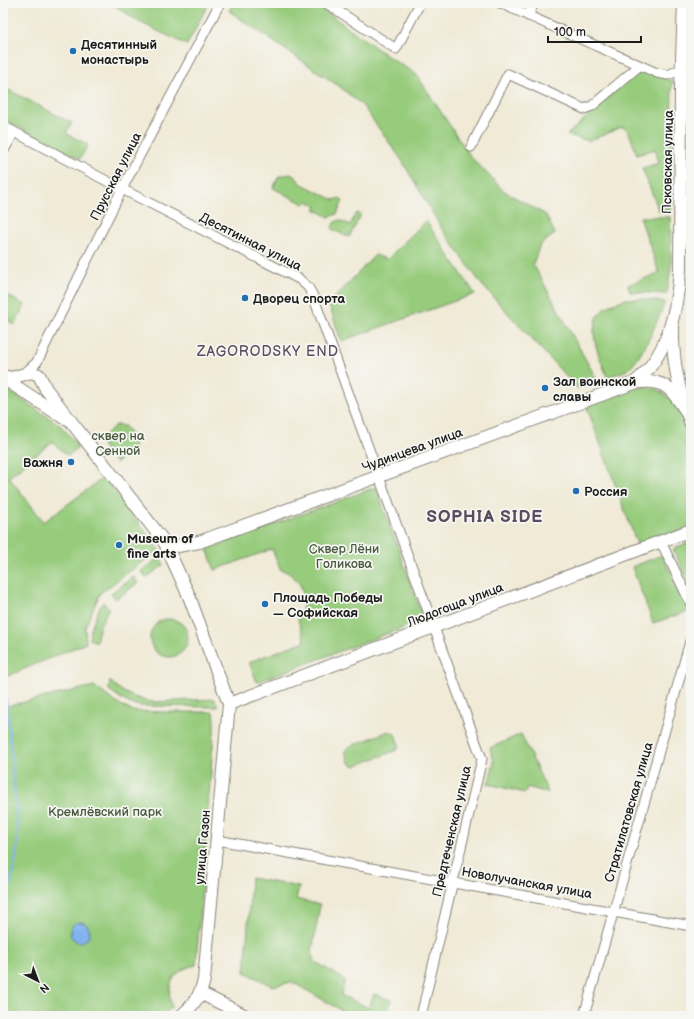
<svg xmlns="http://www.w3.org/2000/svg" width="694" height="1019" font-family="'Balsamiq Sans',sans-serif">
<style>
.green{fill:#97cc7d;stroke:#5a744c}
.water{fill:#82b3ee;stroke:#4f6885}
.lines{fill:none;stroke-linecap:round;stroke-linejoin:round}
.stream{stroke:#82b3ee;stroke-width:2}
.minor-casing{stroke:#868379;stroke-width:11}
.major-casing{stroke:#868379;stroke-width:14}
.minor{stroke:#fff;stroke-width:9}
.major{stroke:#fff;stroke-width:12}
.poi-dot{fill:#1f6fb2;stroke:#f6f6f2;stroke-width:1.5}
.labels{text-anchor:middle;stroke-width:3.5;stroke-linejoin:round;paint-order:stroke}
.poi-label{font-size:13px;font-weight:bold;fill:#1c1c1c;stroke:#f6f6f2;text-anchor:start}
.street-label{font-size:13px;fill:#1c1c1c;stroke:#f6f6f2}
.park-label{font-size:13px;fill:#475a3e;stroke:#f6f6f2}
.neighbourhood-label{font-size:14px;letter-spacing:1px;fill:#5c4b5d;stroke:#f6f6f2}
.district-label{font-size:17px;font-weight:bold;letter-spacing:1px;fill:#5c4b5d;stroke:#f6f6f2}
</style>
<rect width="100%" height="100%" fill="#f6f6f2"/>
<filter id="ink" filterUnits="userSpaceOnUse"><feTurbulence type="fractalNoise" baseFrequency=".025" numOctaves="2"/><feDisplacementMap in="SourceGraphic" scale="8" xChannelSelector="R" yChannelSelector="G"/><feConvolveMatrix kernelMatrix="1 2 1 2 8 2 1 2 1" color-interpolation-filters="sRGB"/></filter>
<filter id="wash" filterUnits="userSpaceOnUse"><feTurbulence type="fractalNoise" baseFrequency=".012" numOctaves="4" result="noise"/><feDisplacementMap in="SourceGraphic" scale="16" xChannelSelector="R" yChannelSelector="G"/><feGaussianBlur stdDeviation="0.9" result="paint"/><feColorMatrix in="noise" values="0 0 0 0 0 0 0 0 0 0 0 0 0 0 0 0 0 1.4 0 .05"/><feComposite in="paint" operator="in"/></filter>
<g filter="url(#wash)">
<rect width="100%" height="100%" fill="#f0ead6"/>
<g class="green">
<polygon points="112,3 209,3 187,45 137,21"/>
<polygon points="233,3 314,3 390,58 416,74 470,156 504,191 546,215 555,234 540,245 533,264 597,380 577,388 482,285 442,229 401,159 362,105 340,87 229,11"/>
<polygon points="640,69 672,81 670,211 659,211 642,168 659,163 655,149 637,155 628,130 622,127 589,141 567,135"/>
<polygon points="3,87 72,123 66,133 88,145 80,159 3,119"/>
<polygon points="290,174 296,177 300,183 334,200 340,198 343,201 337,214 329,217 316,210 316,205 307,201 304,204 273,188 279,176"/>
<polygon points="358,213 360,214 360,217 349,237 333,230 332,227 335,222 340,220 350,225 356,214"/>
<polygon points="640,217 670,217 671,267 667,294 630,292 628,285 659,273"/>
<polygon points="426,221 475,294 341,341 329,304 375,255 387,259"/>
<polygon points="3,293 25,305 14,325 3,318"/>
<path d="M625,299H642L665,302C659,317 641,362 627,370C621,373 613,375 607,377C600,356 584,329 603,310C608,305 618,302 625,299Z"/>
<polygon points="3,387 60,425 77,444 77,448 68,456 52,442 9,477 44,522 104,477 159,550 100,593 85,627 86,643 3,678"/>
<polygon points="638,387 649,387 659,390 671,399 679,410 691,443 691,526 638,547 586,405"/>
<polygon points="116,425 125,426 135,440 134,449 116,463 98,440"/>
<path d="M376,487L424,620L257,682L249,662L305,641L298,620C309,599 304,578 280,569L272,549L215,570L207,549Z"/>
<polygon points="691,541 691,586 673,549"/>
<polygon points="662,555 690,611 653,623 632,567"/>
<polygon points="160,557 164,565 146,578 141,571"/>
<polygon points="134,577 138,583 116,599 111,593"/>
<path d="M103,602L109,608L100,625L96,642L89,639C91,624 96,614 103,602Z"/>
<circle cx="169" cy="638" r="19"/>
<path d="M110,681C123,694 136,699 153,702L215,699L218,707L141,706L131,704L123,700L109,690Z"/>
<path d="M94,686L115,702L132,711L170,712H213L215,718L196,965C173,970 165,985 172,1007L162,1016H3V707Z"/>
<polygon points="389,731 395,734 399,745 397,750 355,766 349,763 345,751 348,747"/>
<polygon points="521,734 545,786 548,793 527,787 525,793 488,784 494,762 490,748"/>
<polygon points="251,878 299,887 296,899 320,905 312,952 314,961 345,980 341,995 369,1008 374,994 391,1000 387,1016 339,1016 341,1010 292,982 272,986 245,972"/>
</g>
<circle class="water" cx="80" cy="932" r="10"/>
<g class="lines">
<path class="stream" d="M3,682L7,706L18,832C17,856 13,881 3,903"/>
</g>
</g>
<g filter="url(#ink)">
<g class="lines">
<defs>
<g id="minor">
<polyline points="326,3 396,49 420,3"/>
<polyline points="500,3 657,73 668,75 682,69"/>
<polyline points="528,16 534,3"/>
<polyline points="3,126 122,189 299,279 308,287 313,296 482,759 421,1016"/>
<polyline points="471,147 508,74 584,109 592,106 639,66"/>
<polyline points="3,152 14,132"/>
<polyline points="26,372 37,362 122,189 220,3"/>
<polyline points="661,542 691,604"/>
<polyline points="217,840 691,926"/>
<polyline points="584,1016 691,638"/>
</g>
<g id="major">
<path d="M673,327C672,360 679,393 691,424"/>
<path d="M3,376L12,378L31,372L39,375L46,389L165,543L189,596L229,704L204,980C200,996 194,1005 181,1016"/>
<polyline points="3,378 64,418"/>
<path d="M634,383C668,356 677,311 680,270L681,87L684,3"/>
<path d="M165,543L178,546L199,542L634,383C664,378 671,388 686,411"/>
<polyline points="229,704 691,530"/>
<polyline points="200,993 246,1016"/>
</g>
</defs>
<use href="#minor" class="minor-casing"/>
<use href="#major" class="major-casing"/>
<use href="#minor" class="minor"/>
<use href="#major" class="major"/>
</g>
</g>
<g class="poi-dot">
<circle cx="73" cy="51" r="4"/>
<circle cx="245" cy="298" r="4"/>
<circle cx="545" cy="388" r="4"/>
<circle cx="71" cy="462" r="4"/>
<circle cx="576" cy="491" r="4"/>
<circle cx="119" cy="545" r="4"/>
<circle cx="265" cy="604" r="4"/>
</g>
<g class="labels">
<g class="poi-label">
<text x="81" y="49">Десятинный<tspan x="81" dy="15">монастырь</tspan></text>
<text x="253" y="303">Дворец спорта</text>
<text x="553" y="386">Зал воинской<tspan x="553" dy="15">славы</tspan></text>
<text x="63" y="467" text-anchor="end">Важня</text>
<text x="584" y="496">Россия</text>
<text x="127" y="543">Museum of<tspan x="127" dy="15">fine arts</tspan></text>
<text x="273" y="602">Площадь Победы<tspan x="273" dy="15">— Софийская</tspan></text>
</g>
<g class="street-label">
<text transform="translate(667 162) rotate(-89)" y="5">Псковская улица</text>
<text transform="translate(115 176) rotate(-63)" y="5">Прусская улица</text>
<text transform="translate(251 241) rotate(27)" y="5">Десятинная улица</text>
<text transform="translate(412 449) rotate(-20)" y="5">Чудинцева улица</text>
<text transform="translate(455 604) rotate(-21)" y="5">Людогоща улица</text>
<text transform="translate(628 812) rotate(-74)" y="5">Стратилатовская улица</text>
<text transform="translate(451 831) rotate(-77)" y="5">Предтеченская улица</text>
<text transform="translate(202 847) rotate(-85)" y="5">улица Газон</text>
<text transform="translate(527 882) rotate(10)" y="5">Новолучанская улица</text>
</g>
<g class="park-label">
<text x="118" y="440">сквер на<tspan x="118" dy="15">Сенной</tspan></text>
<text x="344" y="553">Сквер Лёни<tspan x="344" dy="15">Голикова</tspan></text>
<text x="105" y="816">Кремлёвский парк</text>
</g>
<g class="neighbourhood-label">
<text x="268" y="356">ZAGORODSKY END</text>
</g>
<g class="district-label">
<text x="485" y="522">SOPHIA SIDE</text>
</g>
</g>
<rect width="694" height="1019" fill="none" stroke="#f6f6f2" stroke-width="16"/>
<g transform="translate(38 981) rotate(138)" stroke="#f6f6f2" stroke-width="3" paint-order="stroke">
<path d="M0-3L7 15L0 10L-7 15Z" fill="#1c1c1c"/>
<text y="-6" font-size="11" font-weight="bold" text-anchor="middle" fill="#1c1c1c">N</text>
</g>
<path d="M548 36v6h93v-6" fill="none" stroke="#1c1c1c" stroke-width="2"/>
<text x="554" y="36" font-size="12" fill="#1c1c1c" stroke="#f6f6f2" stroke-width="3" paint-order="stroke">100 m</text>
</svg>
